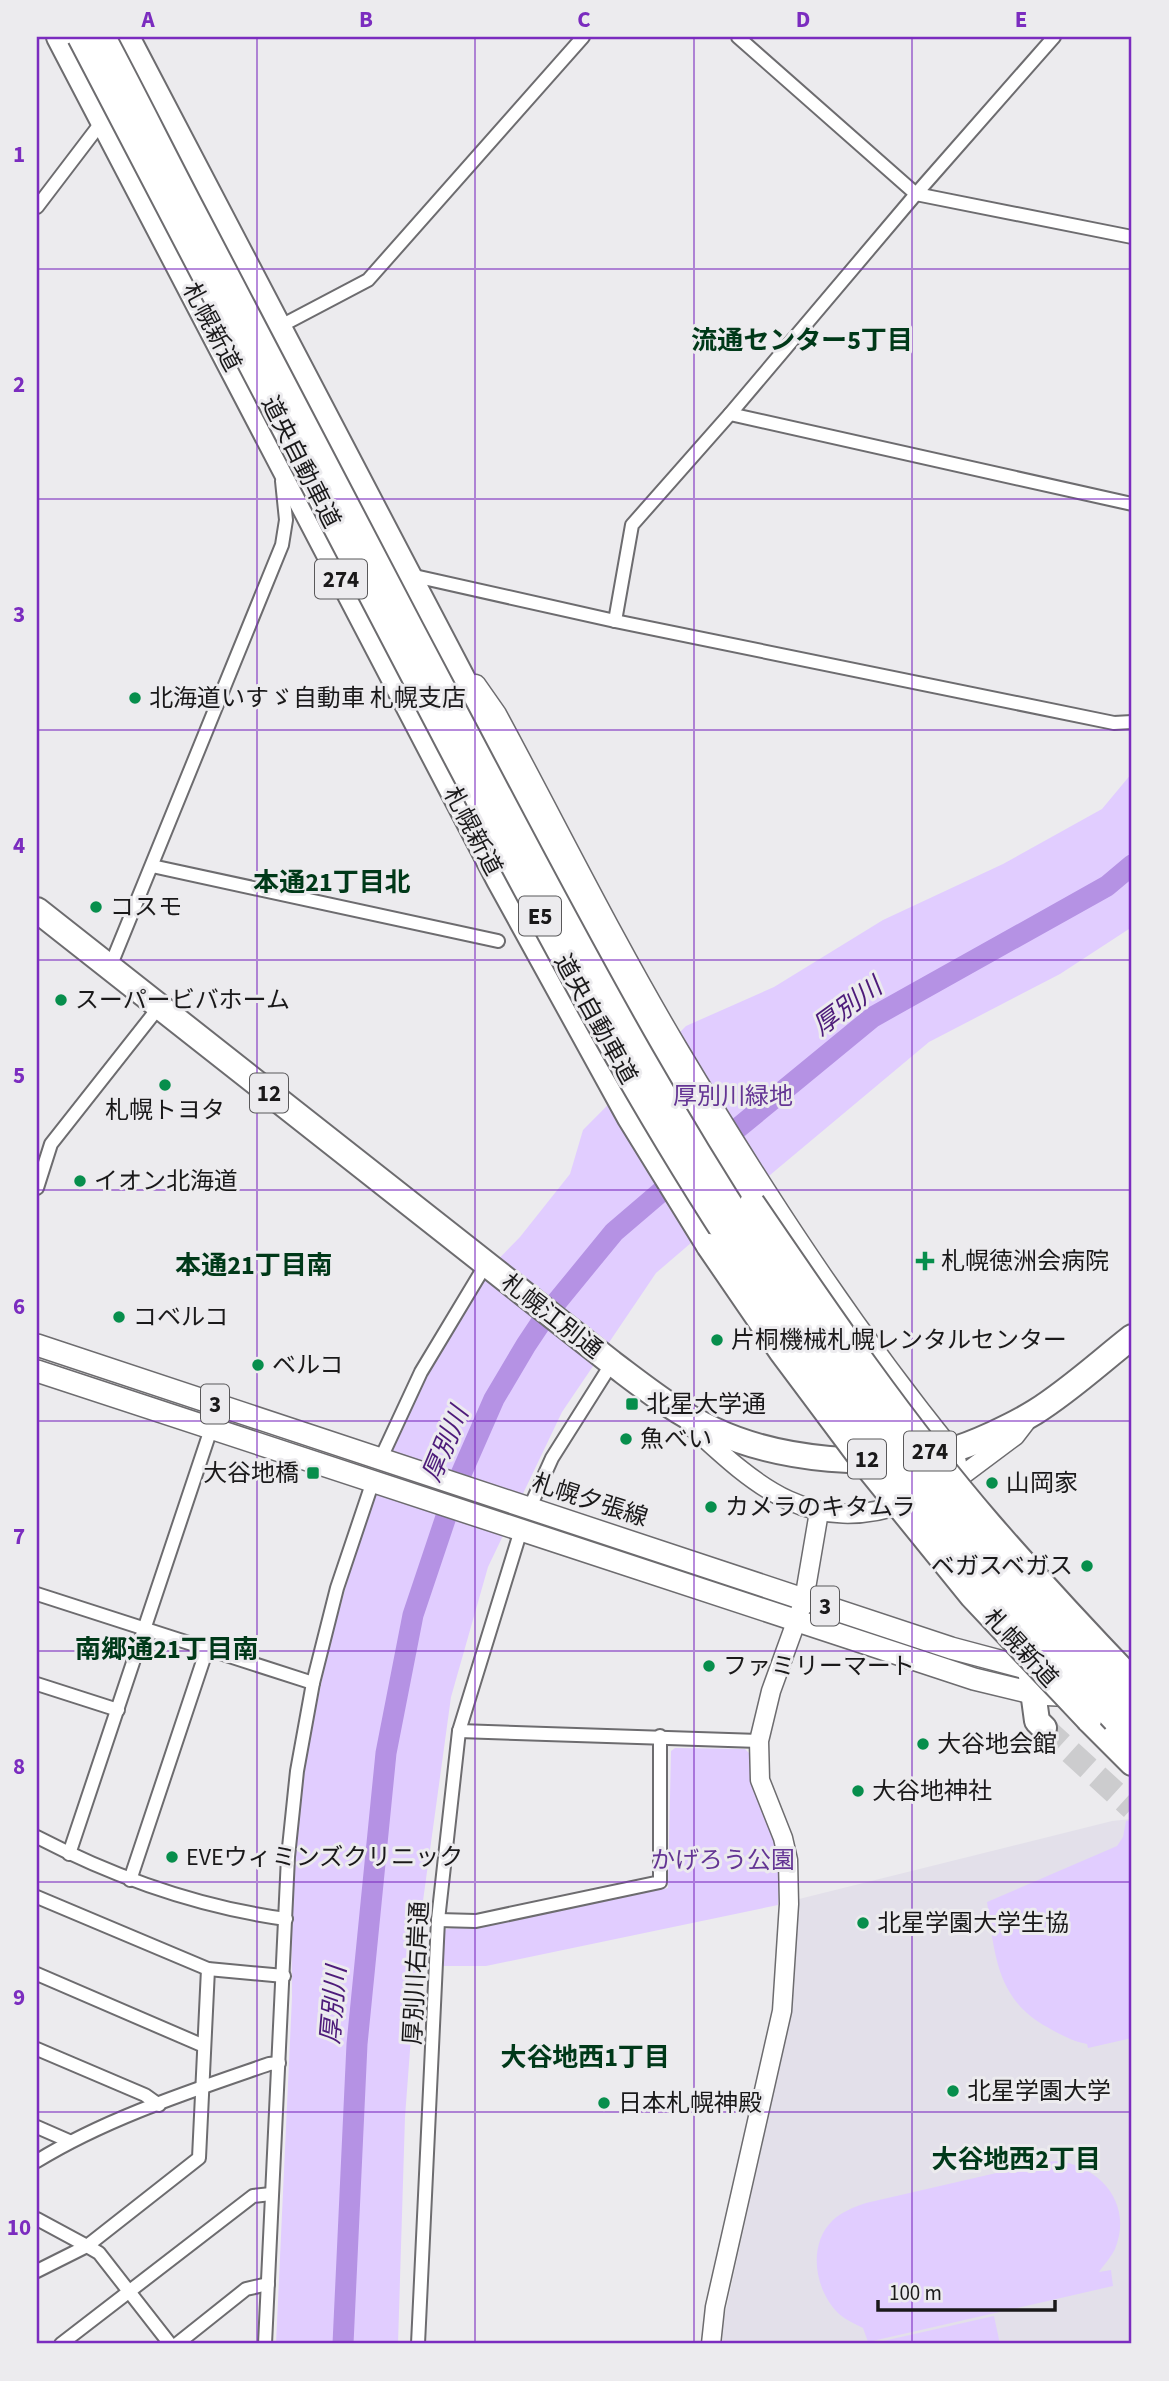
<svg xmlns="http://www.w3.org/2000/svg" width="1169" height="2381" font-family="'Source Sans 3','Noto Sans JP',sans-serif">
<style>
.built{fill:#e3e0ea}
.green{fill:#e1cdff}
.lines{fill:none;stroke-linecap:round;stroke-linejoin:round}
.river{stroke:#b592e4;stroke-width:21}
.highway-tunnel{stroke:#ccccce;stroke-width:24;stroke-dasharray:24 12;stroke-linecap:butt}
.street-casing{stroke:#6d6c6f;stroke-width:16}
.secondary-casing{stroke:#6d6c6f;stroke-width:21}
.primary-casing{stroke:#6d6c6f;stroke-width:24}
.highway-casing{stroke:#6d6c6f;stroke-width:28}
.street{stroke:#fff;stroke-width:12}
.secondary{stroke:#fff;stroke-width:18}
.primary{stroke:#fff;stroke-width:21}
.highway{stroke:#fff;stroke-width:24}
.highway-bridge-casing{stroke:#6d6c6f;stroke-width:28;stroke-linecap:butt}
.highway-bridge{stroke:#fff;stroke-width:24}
.grid{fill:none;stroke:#7b2cbf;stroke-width:2;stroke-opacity:0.55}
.poi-dot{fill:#078e4c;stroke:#ecebee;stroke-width:2.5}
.labels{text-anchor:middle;stroke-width:6;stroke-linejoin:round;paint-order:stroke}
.shield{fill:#ecebee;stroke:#59585a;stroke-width:2}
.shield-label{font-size:23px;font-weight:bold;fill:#1a191a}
.street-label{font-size:24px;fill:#1a191a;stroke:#ecebee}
.poi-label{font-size:24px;fill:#1a191a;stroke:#ecebee;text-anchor:start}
.park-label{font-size:24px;fill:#643594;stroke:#ecebee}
.neighbourhood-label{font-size:26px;font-weight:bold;fill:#003919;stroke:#ecebee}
.water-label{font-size:26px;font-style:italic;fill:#4d1b7a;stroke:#ecebee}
.neatline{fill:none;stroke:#7b2cbf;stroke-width:2.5}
.grid-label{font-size:23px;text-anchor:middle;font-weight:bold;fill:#7b2cbf}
</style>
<rect width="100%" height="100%" fill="#ecebee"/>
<polygon class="built" points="1132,1819 1132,2344 722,2344 724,2319 792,2008 799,1899 1112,1821"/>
<g class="green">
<polygon points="1132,773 1132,927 1060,974 929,1042 776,1170 656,1273 562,1412 488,1567 451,1697 419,1930 405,2117 398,2344 276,2344 292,1997 291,1903 304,1769 327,1654 360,1536 396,1431 432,1361 484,1274 520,1237 570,1174 583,1130 686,1026 774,987 883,920 1003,864 1102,809"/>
<polygon points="675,1748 745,1749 749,1753 753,1790 773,1837 780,1862 778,1905 486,1966 440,1966 442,1930 668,1888 671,1751"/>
<path d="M1132,1820V2038L1088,2048L1087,2044C1072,2041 1061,2035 1047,2027C996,1999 995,1954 987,1902L1117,1846L1123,1837L1126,1821Z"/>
<path d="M1058,2161C1102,2167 1133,2205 1115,2249C1111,2257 1104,2265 1099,2272L1111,2270L1113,2286L868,2342L863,2328C855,2324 846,2320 839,2314C815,2291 807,2246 832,2221C841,2212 854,2207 866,2203L1044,2162Z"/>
<polygon points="994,2316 1000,2344 870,2344"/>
</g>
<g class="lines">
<g class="river">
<polyline points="716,1146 873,1017 1107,886 1132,865"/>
<polyline points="343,2344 357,2044 386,1753 413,1615 458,1481 494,1399 526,1345 546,1315 614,1232 683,1173"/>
</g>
<polyline class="highway-tunnel" points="1044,1728 1132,1808"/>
<defs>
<g id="street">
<polyline points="738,37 916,194 1132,237"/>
<polyline points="37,207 104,119"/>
<polyline points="275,329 368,280 583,37"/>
<polyline points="730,414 1132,504"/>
<polyline points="410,575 615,621 1114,723 1132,722"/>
<polyline points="615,621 632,525 730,414 916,194 1054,37"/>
<polyline points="152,866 498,941"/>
<polyline points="110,967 282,545 286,520 282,481"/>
<polyline points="37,1188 51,1144 159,1007"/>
<polyline points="381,1458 421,1372 486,1264"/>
<polyline points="530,1507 552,1458 612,1363"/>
<polyline points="37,1594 313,1683"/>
<polyline points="37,1684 118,1710"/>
<polyline points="459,1731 759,1741"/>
<path d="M37,1837C116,1878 198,1907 286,1919"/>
<polyline points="69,1854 211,1429"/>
<polyline points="130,1880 207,1649"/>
<polyline points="37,1897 208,1969 284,1976"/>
<polyline points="438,1920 476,1921 660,1882 660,1736"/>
<polyline points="37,1974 204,2046"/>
<polyline points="37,2049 145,2095 159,2105"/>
<polyline points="37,2127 69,2141"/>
<path d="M37,2161C107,2118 191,2091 269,2064L279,2063"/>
<polyline points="37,2219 87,2246 37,2271"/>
<polyline points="61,2344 253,2196 271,2194"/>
<polyline points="170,2344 99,2253 87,2246 199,2158 208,1969"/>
<polyline points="177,2344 246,2289 268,2284"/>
<polyline points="265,2344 288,1857 297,1771 313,1683 337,1588 373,1481"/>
<polyline points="418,2344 438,1920 459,1731 521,1530"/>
</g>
<g id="secondary">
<path d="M476,684L497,714C557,825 613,939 678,1048C761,1187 850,1324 952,1450C958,1461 959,1468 956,1480L947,1486"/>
<path d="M690,1425C758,1488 811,1537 909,1502"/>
<polyline points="956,1480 1015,1436 1025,1423"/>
<polyline points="711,2344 715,2307 782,2011 789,1904 788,1860 783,1838 760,1780 759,1741 771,1691 804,1600 819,1512"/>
</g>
<g id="primary">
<polyline points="37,1345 951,1648 1030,1669 1046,1672"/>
<polyline points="37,1371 974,1679 1036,1694 1078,1696"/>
</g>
<g id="highway">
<polyline points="59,37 499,880 630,1118 709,1246"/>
<polyline points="127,37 637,1012 752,1203"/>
<path d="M37,910L612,1363C644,1387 676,1413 714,1430C780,1461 877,1469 948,1451C972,1445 1014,1425 1035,1412C1070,1390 1100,1362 1132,1337"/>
<polyline points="1030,1669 1037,1721 1044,1728"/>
<polyline points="1089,1720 1132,1763"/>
<polyline points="1115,1720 1132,1737"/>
</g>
</defs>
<use href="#street" class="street-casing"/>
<use href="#secondary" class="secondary-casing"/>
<use href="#primary" class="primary-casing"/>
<use href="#highway" class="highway-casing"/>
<use href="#street" class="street"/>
<use href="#secondary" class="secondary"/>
<use href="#primary" class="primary"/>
<use href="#highway" class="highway"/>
<defs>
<g id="highway-bridge">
<path d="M80,37C202,273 324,509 449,744C559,953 668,1162 807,1354C900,1484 1005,1604 1115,1720"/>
<path d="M103,37C134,95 163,154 194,213C288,394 383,576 479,757C585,959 692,1160 825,1346C918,1475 1023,1594 1132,1708"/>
<path d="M752,1203C827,1313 902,1423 989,1524C1035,1577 1083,1629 1132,1680"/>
<polyline points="709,1246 781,1351 870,1470 972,1596 1089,1720"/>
</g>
</defs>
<use href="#highway-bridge" class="highway-bridge-casing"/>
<use href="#highway-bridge" class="highway-bridge"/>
</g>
<path class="grid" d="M257,37V2344M475,37V2344M694,37V2344M912,37V2344M37,269H1132M37,499H1132M37,730H1132M37,960H1132M37,1190H1132M37,1421H1132M37,1651H1132M37,1882H1132M37,2112H1132"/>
<g class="poi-dot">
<circle cx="135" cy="698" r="7"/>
<circle cx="96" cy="907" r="7"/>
<circle cx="61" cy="1000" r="7"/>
<circle cx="165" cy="1085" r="7"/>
<circle cx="80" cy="1181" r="7"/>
<path d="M921.5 1250.5h7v7h7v7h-7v7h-7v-7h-7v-7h7z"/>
<circle cx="119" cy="1317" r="7"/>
<circle cx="717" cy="1340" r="7"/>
<circle cx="258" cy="1365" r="7"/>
<rect x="625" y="1397" width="14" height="14" rx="3.5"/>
<circle cx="626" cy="1439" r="7"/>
<rect x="306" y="1466" width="14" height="14" rx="3.5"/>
<circle cx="992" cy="1483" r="7"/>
<circle cx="711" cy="1507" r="7"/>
<circle cx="1087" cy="1566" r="7"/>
<circle cx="709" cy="1666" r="7"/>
<circle cx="923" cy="1744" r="7"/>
<circle cx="858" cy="1791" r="7"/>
<circle cx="172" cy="1857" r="7"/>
<circle cx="863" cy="1923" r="7"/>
<circle cx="953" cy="2091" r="7"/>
<circle cx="604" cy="2103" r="7"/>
</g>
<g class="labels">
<g class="shield">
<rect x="315" y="559.5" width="52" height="39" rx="5"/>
<rect x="519" y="896.5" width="42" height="39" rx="5"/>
<rect x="250" y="1073.5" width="38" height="39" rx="5"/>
<rect x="201" y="1384.5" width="28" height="39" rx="5"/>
<rect x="904" y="1431.5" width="52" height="39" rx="5"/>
<rect x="848" y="1439.5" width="38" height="39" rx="5"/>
<rect x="811" y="1586.5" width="28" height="39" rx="5"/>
</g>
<g class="shield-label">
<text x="341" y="587">274</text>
<text x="540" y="924">E5</text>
<text x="269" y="1101">12</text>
<text x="215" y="1412">3</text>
<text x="930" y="1459">274</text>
<text x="867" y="1467">12</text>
<text x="825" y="1614">3</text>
</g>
<g class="street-label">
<text transform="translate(212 327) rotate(62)" y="8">札幌新道</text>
<text transform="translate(301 462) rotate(63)" y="8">道央自動車道</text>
<text transform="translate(473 831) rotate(62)" y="8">札幌新道</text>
<text transform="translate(596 1019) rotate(61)" y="8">道央自動車道</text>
<text transform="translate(552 1316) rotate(38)" y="8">札幌江別通</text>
<text transform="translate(590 1500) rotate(18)" y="8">札幌夕張線</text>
<text transform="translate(1021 1648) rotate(47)" y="8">札幌新道</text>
<text transform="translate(416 1973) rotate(-87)" y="8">厚別川右岸通</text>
</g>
<g class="poi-label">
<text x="149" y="706">北海道いすゞ自動車 札幌支店</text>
<text x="110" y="915">コスモ</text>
<text x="75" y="1008">スーパービバホーム</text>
<text x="165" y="1118" text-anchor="middle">札幌トヨタ</text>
<text x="94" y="1189">イオン北海道</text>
<text x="941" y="1269">札幌徳洲会病院</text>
<text x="133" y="1325">コベルコ</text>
<text x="731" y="1348">片桐機械札幌レンタルセンター</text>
<text x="272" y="1373">ベルコ</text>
<text x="646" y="1412">北星大学通</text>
<text x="640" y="1447">魚べい</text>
<text x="299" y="1481" text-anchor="end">大谷地橋</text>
<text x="1006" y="1491">山岡家</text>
<text x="725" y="1515">カメラのキタムラ</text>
<text x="1073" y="1574" text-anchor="end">ベガスベガス</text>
<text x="723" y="1674">ファミリーマート</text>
<text x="937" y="1752">大谷地会館</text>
<text x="872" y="1799">大谷地神社</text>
<text x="186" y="1865">EVEウィミンズクリニック</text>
<text x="877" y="1931">北星学園大学生協</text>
<text x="967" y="2099">北星学園大学</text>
<text x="618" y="2111">日本札幌神殿</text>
</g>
<g class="park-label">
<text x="733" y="1104">厚別川緑地</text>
<text x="723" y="1868">かげろう公園</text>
</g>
<g class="neighbourhood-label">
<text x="802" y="349">流通センター5丁目</text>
<text x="332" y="891">本通21丁目北</text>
<text x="254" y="1274">本通21丁目南</text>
<text x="167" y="1658">南郷通21丁目南</text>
<text x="585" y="2066">大谷地西1丁目</text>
<text x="1016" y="2168">大谷地西2丁目</text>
</g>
<g class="water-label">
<text transform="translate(847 1006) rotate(-36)" y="9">厚別川</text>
<text transform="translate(445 1444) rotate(-67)" y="9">厚別川</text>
<text transform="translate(333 2005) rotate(-85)" y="9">厚別川</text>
</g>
</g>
<rect width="1169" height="2381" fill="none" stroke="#ecebee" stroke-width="77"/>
<path d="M878 2300v10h177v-10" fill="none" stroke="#1a191a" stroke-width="3.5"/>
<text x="889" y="2300" font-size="21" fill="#1a191a" stroke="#ecebee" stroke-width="5" paint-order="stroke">100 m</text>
<rect x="38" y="38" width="1092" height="2304" class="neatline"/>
<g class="grid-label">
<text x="148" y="27">A</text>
<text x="366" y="27">B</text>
<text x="584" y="27">C</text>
<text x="803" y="27">D</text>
<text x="1021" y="27">E</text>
<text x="19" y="162">1</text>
<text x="19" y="392">2</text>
<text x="19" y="622">3</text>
<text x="19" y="853">4</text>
<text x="19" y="1083">5</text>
<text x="19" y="1314">6</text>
<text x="19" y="1544">7</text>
<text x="19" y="1774">8</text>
<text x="19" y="2005">9</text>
<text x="19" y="2235">10</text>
</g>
</svg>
